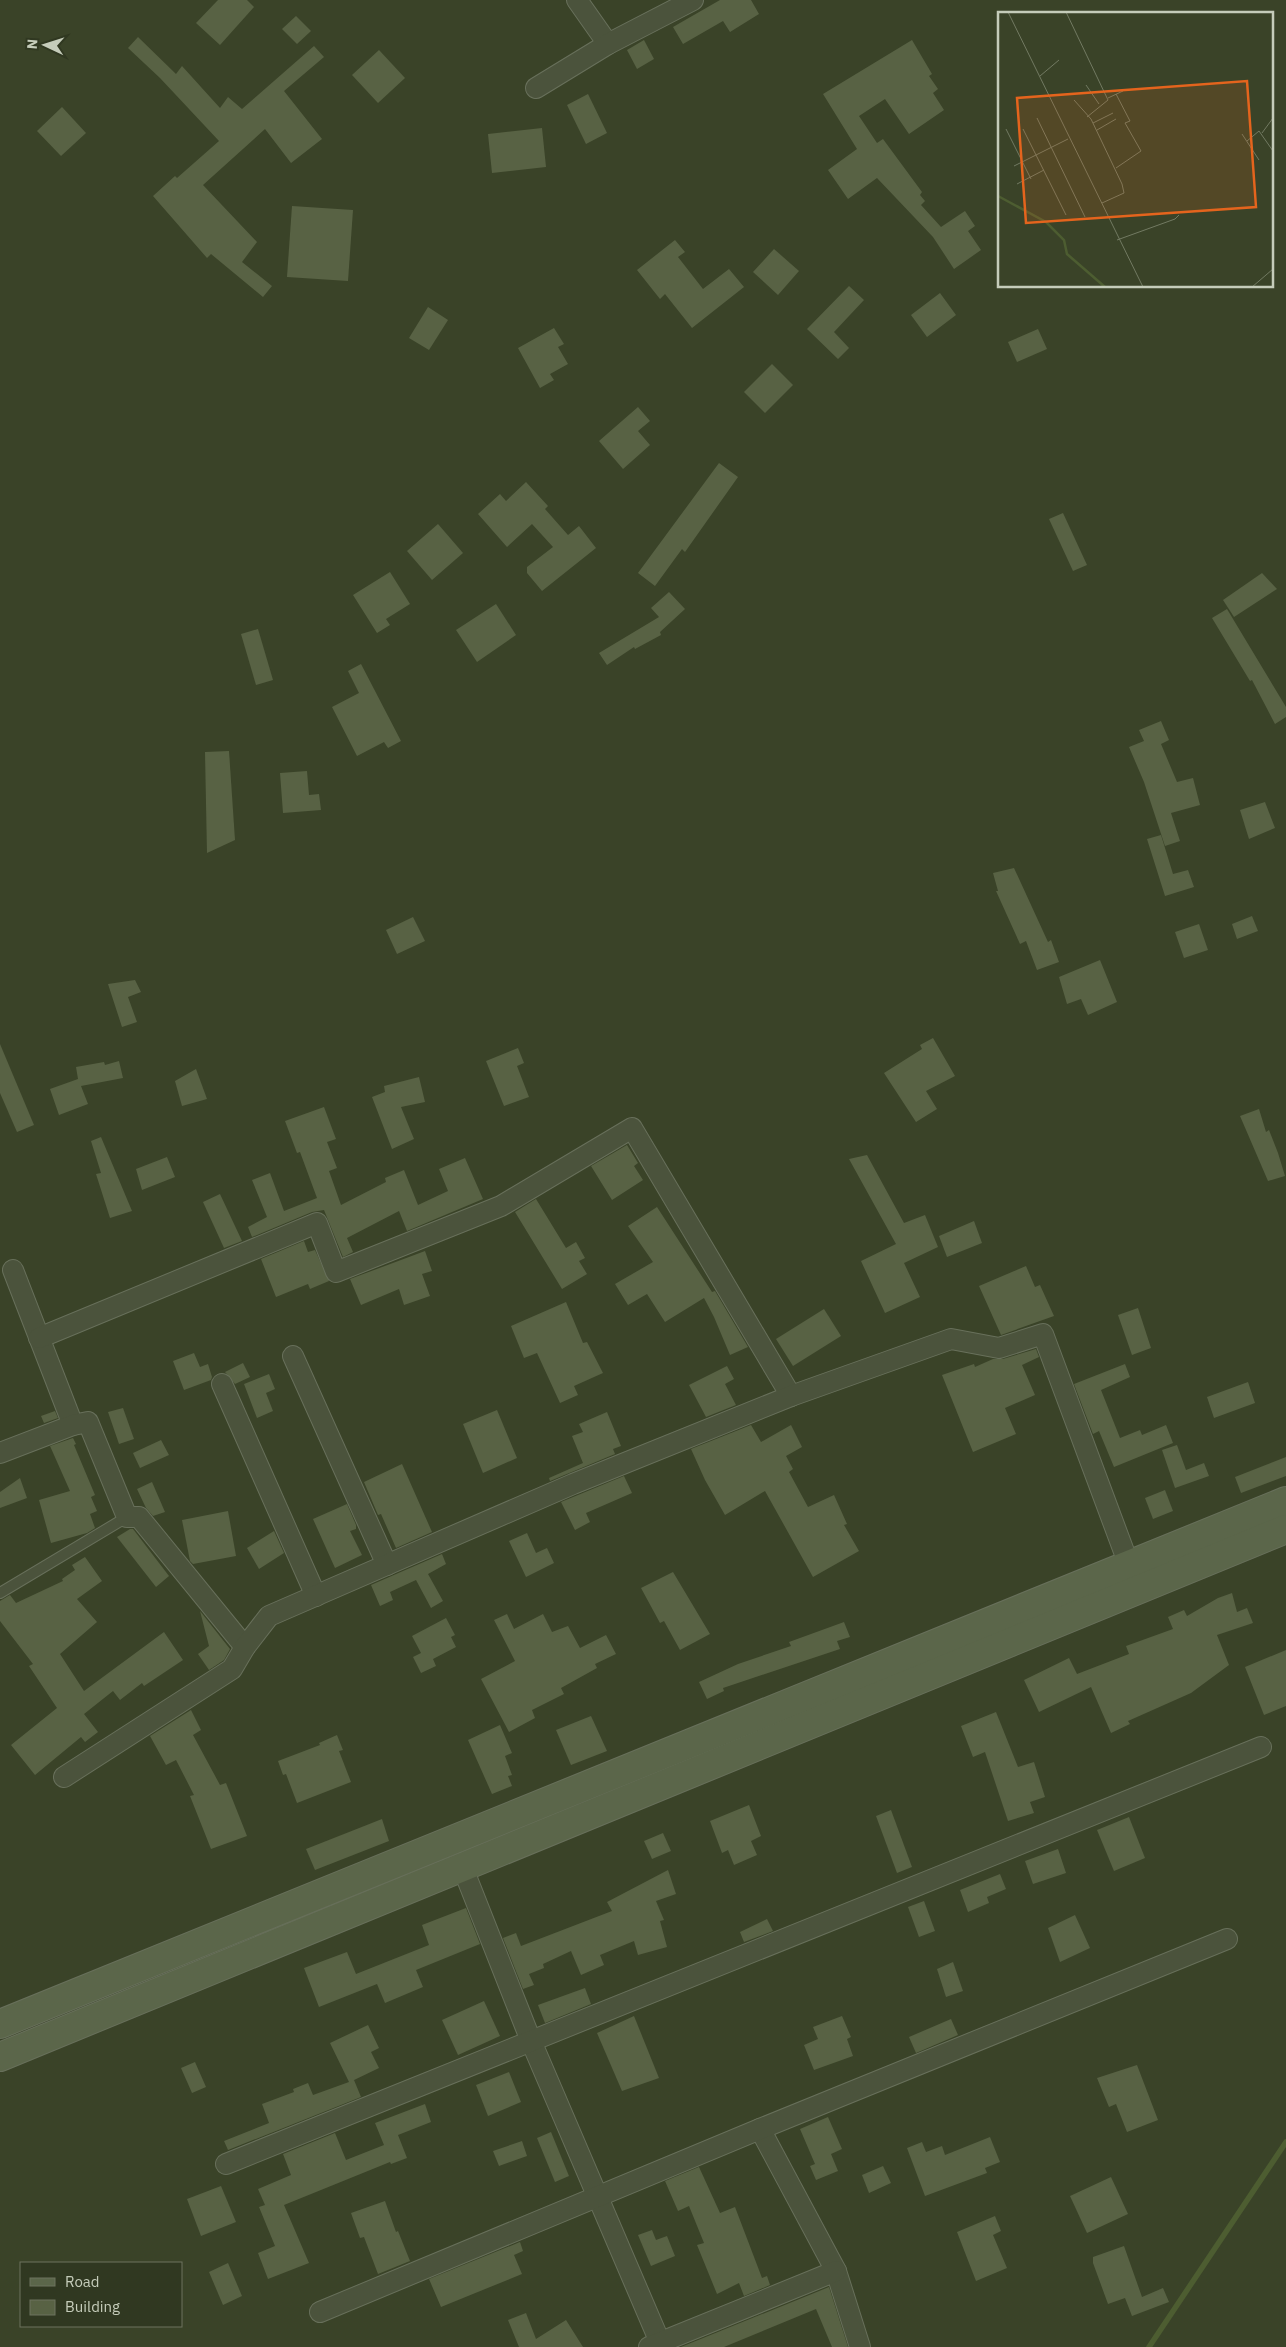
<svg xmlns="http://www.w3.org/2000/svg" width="1286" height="2347" font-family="'IBM Plex Sans',sans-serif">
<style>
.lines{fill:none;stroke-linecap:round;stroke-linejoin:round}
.stream{stroke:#4d5d31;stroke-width:5.5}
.building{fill:#586244}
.lane-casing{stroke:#68705b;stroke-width:12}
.street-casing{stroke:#68705b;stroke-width:22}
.secondary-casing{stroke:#68705b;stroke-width:30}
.lane{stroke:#4b533c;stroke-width:10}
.street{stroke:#4b533c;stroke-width:20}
.secondary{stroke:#5b664a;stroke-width:28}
.inset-river{fill:none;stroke:#4d5d31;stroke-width:2.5}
.inset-road{fill:none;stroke:#727a62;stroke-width:1}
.view{fill:#e4641d;fill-opacity:0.15;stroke:#e4641d;stroke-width:2.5}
.inset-edge{fill:none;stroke:#c5ccba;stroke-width:2.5}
</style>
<rect width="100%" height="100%" fill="#3a4328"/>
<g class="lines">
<polyline class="stream" points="1149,2347 1286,2142"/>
</g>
<g class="building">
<polygon points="218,0 247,0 254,7 220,45 196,23"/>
<polygon points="720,0 751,0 759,14 730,32 723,21 683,44 673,27"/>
<polygon points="296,16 311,31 297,44 282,29"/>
<polygon points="138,37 176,74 182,66 220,108 228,97 242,109 314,46 324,57 284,91 322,139 291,163 265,129 203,185 257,242 242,262 272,286 263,297 211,254 207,258 153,196 175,176 177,178 219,141 160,78 128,48"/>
<polygon points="644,40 654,59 637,69 627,50"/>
<polygon points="912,40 932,74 929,76 938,89 933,93 944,110 909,134 885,99 859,116 877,143 883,139 922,192 920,195 925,201 921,205 941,227 965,211 975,226 968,231 981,250 954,269 933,237 877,178 848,199 828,170 857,149 823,94"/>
<polygon points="379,50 405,78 378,103 352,75"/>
<polygon points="588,94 607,133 586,144 567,105"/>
<polygon points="62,107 86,133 61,156 37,131"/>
<polygon points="542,128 546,167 492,173 488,134"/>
<polygon points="292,206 353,210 348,281 287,277"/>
<polygon points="675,240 685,252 678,257 703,289 729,269 744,287 692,328 665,294 660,299 637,270"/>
<polygon points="774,249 799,271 778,295 753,272"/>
<polygon points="849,286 864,300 834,332 849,348 838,359 807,329"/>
<polygon points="940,293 956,315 927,337 911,315"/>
<polygon points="428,307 448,320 429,350 409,338"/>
<polygon points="554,328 564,344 558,347 568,364 550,374 554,380 540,388 518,348"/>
<polygon points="1038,329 1047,349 1017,362 1008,342"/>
<polygon points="772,364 793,385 765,413 744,392"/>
<polygon points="638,407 650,421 638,431 650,445 623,469 599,441"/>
<polygon points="719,463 738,477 685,552 682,549 655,586 638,573"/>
<polygon points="526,482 548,506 545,509 568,535 579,526 596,548 542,591 527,573 527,567 553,547 532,524 507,547 478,514 500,494 506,501"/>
<polygon points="1063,513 1087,565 1073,571 1049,519"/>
<polygon points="438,524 463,553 432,580 407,551"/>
<polygon points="390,572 410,604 386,619 390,625 377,633 353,595"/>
<polygon points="1262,573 1277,589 1234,617 1223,600"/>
<polygon points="669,592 685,609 660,632 661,635 635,649 634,647 607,665 599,653 659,617 651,608"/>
<polygon points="496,604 516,635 477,662 456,630"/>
<polygon points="1227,609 1286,707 1286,717 1275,724 1252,680 1250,681 1212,618"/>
<polygon points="258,629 273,680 256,685 241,634"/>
<polygon points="361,664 401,741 388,748 384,742 357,756 332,707 359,693 348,671"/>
<polygon points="1161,721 1169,740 1161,744 1177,782 1193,778 1200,805 1171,813 1180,841 1165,846 1144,782 1129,747 1144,741 1139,730"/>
<polygon points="229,751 235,840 207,853 205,752"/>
<polygon points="307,771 309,795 319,794 321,810 283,813 280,773"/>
<polygon points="1265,802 1275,828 1249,839 1240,810"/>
<polygon points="1161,835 1173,874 1188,870 1194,887 1165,896 1147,839"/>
<polygon points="1014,868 1048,942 1051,940 1059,962 1037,970 1026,941 1020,944 996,891 998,891 993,873"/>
<polygon points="1252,916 1258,931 1237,939 1232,924"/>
<polygon points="413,917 425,941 397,954 386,930"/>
<polygon points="1199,924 1208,950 1184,958 1175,932"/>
<polygon points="1100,960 1117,1002 1088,1015 1081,999 1067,1004 1059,977"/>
<polygon points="135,980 141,992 128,997 137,1022 122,1027 108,984"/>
<polygon points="933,1038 955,1076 926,1091 937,1109 916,1122 884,1073 922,1049 920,1045"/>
<polygon points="0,1044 34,1125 17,1132 0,1093"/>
<polygon points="518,1048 524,1063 517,1066 529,1097 504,1106 486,1061"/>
<polygon points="119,1061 123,1078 81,1086 88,1104 59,1115 50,1089 78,1079 76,1067 104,1062 105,1065"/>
<polygon points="196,1069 207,1099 182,1106 175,1081"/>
<polygon points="419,1077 425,1102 401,1107 414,1139 392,1149 372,1097 385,1092 384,1086"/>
<polygon points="324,1107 336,1139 327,1142 337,1168 329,1171 341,1205 386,1182 385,1178 404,1170 418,1205 448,1191 439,1169 465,1158 483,1199 407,1231 399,1211 347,1238 353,1252 343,1257 324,1210 312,1212 252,1237 248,1227 267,1217 252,1180 270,1173 284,1211 317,1198 300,1152 297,1153 285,1121"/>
<polygon points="1259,1109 1266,1132 1269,1130 1278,1153 1285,1176 1268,1181 1240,1116"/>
<polygon points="101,1137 132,1211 110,1218 96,1174 101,1173 91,1141"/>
<polygon points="627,1145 638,1163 634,1166 643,1180 612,1200 591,1166"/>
<polygon points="867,1155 904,1223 925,1215 938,1247 904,1263 920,1297 885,1313 861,1261 896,1244 849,1159"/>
<polygon points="167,1157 175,1177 142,1190 136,1169"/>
<polygon points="220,1194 242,1241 224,1248 203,1202"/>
<polygon points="536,1199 566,1248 576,1242 585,1258 579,1261 587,1274 562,1289 515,1212"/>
<polygon points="657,1207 712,1292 715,1291 748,1347 730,1355 714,1317 704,1298 665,1322 647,1294 628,1305 615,1284 653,1262 628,1226"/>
<polygon points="974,1221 982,1243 947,1257 939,1236"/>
<polygon points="304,1241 308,1252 315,1250 329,1281 310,1289 308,1284 276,1297 261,1259"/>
<polygon points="425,1251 432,1271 422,1274 430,1296 404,1305 399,1289 361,1305 350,1279"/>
<polygon points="1026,1266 1035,1287 1040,1285 1054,1316 1001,1335 979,1286"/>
<polygon points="566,1302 583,1343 587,1342 603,1373 574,1386 578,1395 560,1403 537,1353 524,1358 511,1326"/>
<polygon points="1138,1308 1151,1348 1132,1355 1118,1315"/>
<polygon points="824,1309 841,1336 793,1366 776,1339"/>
<polygon points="1036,1349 1039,1357 1022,1365 1035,1395 1005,1408 1016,1434 973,1452 942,1375 974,1364 975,1367 993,1359 1003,1359"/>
<polygon points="194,1353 200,1367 208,1364 212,1377 211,1380 184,1390 173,1361"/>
<polygon points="243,1363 250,1377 235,1384 225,1372"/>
<polygon points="1125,1364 1130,1377 1101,1390 1120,1438 1140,1430 1142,1435 1166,1425 1173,1443 1114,1467 1099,1431 1093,1434 1074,1384"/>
<polygon points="727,1366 734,1379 725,1384 736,1405 706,1417 689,1385"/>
<polygon points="269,1374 275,1389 266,1393 273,1411 257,1418 244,1384"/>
<polygon points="1248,1382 1255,1403 1214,1418 1207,1397"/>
<polygon points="123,1408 134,1439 119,1444 108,1412"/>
<polygon points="497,1410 517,1458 483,1473 463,1424"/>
<polygon points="55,1411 58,1418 44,1423 41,1416"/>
<polygon points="607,1412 621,1446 613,1449 615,1454 550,1481 549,1478 583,1463 572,1436 583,1432 579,1424"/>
<polygon points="751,1425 761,1442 791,1425 802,1447 786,1456 793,1469 789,1472 808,1507 834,1495 847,1524 844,1525 859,1551 813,1577 765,1491 725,1515 705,1480 691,1449"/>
<polygon points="73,1438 76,1444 74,1445 95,1495 91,1497 97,1511 90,1514 95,1528 87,1533 51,1543 39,1500 70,1491 50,1446"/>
<polygon points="161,1440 169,1455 140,1468 133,1453"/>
<polygon points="1177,1445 1186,1470 1204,1463 1209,1476 1175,1488 1162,1450"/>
<polygon points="1286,1457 1286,1476 1241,1493 1235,1477"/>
<polygon points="402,1464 432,1532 396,1548 381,1514 378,1515 364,1482"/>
<polygon points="624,1476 632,1493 586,1513 590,1522 575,1530 561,1502"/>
<polygon points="20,1478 27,1498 0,1508 0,1492"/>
<polygon points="152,1482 165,1512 153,1516 146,1508 137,1489"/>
<polygon points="1165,1490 1173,1511 1153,1519 1145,1498"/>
<polygon points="347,1504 356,1525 356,1529 350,1531 362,1555 335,1568 313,1519"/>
<polygon points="228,1511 236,1556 193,1564 190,1561 182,1520"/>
<polygon points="130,1529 133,1529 169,1576 156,1587 117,1537"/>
<polygon points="274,1531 284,1553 259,1569 247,1548"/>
<polygon points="527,1533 536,1553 547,1548 554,1563 526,1577 509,1541"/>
<polygon points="442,1554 446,1564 428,1574 443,1601 431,1608 416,1580 390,1592 393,1600 380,1606 371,1585"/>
<polygon points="85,1557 102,1581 77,1599 97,1622 60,1654 84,1691 164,1632 183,1660 144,1686 142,1683 120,1700 113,1691 84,1714 98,1732 85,1742 81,1737 35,1775 11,1745 57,1708 29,1666 33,1664 0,1621 0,1601 10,1595 16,1603 63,1581 62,1579 75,1570 72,1565"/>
<polygon points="673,1572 710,1634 680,1650 664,1621 660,1623 641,1588"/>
<polygon points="1232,1593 1237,1612 1247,1608 1253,1623 1217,1635 1229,1665 1191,1693 1128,1721 1130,1724 1111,1733 1091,1687 1039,1712 1024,1680 1069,1658 1077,1674 1129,1654 1126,1646 1173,1629 1168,1617 1184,1610 1187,1616 1218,1598"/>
<polygon points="200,1611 230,1649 224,1660 209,1670 198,1654 209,1646"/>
<polygon points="507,1614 514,1629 543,1614 552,1632 568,1626 580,1648 606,1635 616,1654 595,1664 597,1668 561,1688 564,1694 532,1710 535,1718 509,1732 481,1679 515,1661 494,1620"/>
<polygon points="446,1618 455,1635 451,1637 456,1647 433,1659 436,1666 421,1673 413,1657 421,1653 412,1636"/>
<polygon points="844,1622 850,1637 837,1641 840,1649 723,1688 724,1691 707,1699 699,1682 738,1664 791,1646 789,1642"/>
<polygon points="1286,1650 1286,1706 1264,1715 1245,1667"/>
<polygon points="191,1710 201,1730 193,1735 220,1785 226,1783 247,1836 211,1849 190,1796 194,1795 176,1760 166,1765 150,1736"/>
<polygon points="996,1712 1018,1767 1034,1762 1045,1797 1030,1802 1034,1813 1008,1821 985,1752 973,1757 961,1726"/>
<polygon points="591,1716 607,1751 571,1765 556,1730"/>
<polygon points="500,1725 512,1753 505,1756 512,1775 508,1776 512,1786 492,1794 468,1740"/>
<polygon points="337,1735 343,1750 339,1751 351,1782 297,1803 286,1774 283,1775 278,1761 320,1745 319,1743"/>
<polygon points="749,1805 761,1836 751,1841 757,1855 734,1865 728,1850 722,1853 710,1821"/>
<polygon points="891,1810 912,1867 897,1873 876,1816"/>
<polygon points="1129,1817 1145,1858 1114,1871 1097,1830"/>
<polygon points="382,1819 389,1841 315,1870 306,1849"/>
<polygon points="663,1833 671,1851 652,1859 644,1841"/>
<polygon points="1058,1849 1066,1873 1033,1884 1025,1861"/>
<polygon points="668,1870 676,1894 656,1901 664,1920 660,1921 667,1947 638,1955 634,1941 600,1955 604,1965 581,1975 571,1951 543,1964 544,1968 529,1974 534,1985 523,1989 503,1938 516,1933 521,1946 612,1911 607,1902"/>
<polygon points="1000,1874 1006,1889 987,1897 989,1903 968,1912 960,1890"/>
<polygon points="924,1901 935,1931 919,1937 908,1907"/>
<polygon points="466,1908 480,1944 416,1970 423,1987 385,2003 377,1984 319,2007 304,1968 347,1952 356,1974 429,1945 422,1925"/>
<polygon points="1075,1915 1090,1948 1060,1962 1048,1928"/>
<polygon points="767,1919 773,1931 744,1942 740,1932"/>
<polygon points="953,1962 963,1991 946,1997 937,1969"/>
<polygon points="585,1988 591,2004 545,2023 538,2005"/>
<polygon points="484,2001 500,2036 458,2055 442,2020"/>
<polygon points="634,2016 659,2078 622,2091 597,2033"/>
<polygon points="842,2016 851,2037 847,2039 853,2056 814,2070 804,2045 818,2039 813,2027"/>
<polygon points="951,2019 958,2035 916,2053 909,2037"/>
<polygon points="368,2025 379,2048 371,2052 379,2068 352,2081 354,2080 361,2097 228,2150 224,2141 269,2123 262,2104 294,2092 293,2089 308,2083 313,2095 349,2082 330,2043"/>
<polygon points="195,2062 206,2087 192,2093 181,2068"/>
<polygon points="1137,2065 1158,2120 1127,2132 1116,2104 1109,2107 1097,2078"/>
<polygon points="509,2072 521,2102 488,2116 476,2085"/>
<polygon points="425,2104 431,2122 398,2135 407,2158 391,2164 390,2162 284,2205 309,2263 268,2279 258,2253 275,2246 259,2207 265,2205 258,2189 291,2175 283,2154 335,2133 346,2160 384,2145 375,2123"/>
<polygon points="828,2117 842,2149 831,2154 838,2171 816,2180 810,2166 815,2164 800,2129"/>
<polygon points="551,2132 569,2176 555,2182 537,2138"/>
<polygon points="990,2137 1000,2162 985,2168 987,2173 925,2196 907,2148 922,2142 926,2152 942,2146 945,2155"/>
<polygon points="522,2141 527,2156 499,2166 493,2151"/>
<polygon points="883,2166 891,2183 869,2193 862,2175"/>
<polygon points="699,2167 720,2213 735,2207 762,2278 767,2276 770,2285 744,2296 739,2283 717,2294 697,2245 704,2243 689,2206 678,2211 665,2181"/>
<polygon points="1111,2177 1128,2214 1087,2233 1070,2196"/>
<polygon points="221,2186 236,2222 201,2236 187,2199"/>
<polygon points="385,2201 396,2232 398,2231 410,2261 378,2274 364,2237 360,2238 351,2213"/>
<polygon points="995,2216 1001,2231 993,2235 1007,2268 976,2281 957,2232"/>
<polygon points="652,2230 656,2240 667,2236 675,2256 651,2266 638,2235"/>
<polygon points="520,2242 523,2251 514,2255 522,2274 441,2307 429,2279"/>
<polygon points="1124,2246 1142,2297 1163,2288 1169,2302 1132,2316 1125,2298 1108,2304 1093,2263 1093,2257"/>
<polygon points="228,2263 242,2296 223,2305 209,2272"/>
<polygon points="829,2287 848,2347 832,2347 816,2309 724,2347 681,2347"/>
<polygon points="526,2313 536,2339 566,2320 583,2347 519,2347 508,2320"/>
</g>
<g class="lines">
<defs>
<polyline id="lane" points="0,1593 127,1517"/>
<g id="street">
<polyline points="577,0 608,44"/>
<polyline points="536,88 608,44 693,0"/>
<polyline points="13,1270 73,1425"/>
<polyline points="39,1338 317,1223 336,1272 501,1206 632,1128 791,1396"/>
<polyline points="293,1356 387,1565"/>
<polyline points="222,1384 316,1596"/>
<polyline points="0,1453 73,1425 88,1422 127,1517 139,1517 245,1647"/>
<polyline points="64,1777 232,1669 245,1647 269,1616 573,1484 791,1396 951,1339 999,1348 1043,1334 1129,1565"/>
<polyline points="462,1866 531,2041 662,2347"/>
<polyline points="760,2129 836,2271 860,2347"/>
<polyline points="226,2164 1261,1747"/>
<polyline points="320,2312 760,2129 1227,1939"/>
<polyline points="649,2347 836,2271"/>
</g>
<g id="secondary">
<polyline points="0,2024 1286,1501"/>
<polyline points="0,2057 1286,1529"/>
</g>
</defs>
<use href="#lane" class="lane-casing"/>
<use href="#street" class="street-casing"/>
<use href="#secondary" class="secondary-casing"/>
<use href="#lane" class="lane"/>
<use href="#street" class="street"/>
<use href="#secondary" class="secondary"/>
</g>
<g transform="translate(998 12)">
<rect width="275" height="275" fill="#3a4328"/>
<path class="inset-river" d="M0,184L48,210L66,228L69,242L107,275"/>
<path class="inset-road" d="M10,0L145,275M68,0L110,88L89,105M42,64L61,48M88,73L101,92M110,86L125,79M76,88L93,107L124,172L126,181L104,191M39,106L87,205M95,111L115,101M8,117L33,167M25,117L68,203M99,118L118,107M264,121L275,106M244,122L261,148M249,129L261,119L275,139M16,154L70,127M118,156L143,139L127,111L132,109L118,82M19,172L46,158M119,228L177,207L181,203M254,275L275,257"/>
<path class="view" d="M249,69L258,195L28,211L19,86Z"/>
<rect width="275" height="275" class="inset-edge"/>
</g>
<rect x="20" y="2262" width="162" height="65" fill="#303821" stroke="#6c735e"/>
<rect x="30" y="2278" width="25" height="8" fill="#5b664a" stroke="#6c735e"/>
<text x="65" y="2287" font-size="15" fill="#c5ccba">Road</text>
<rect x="30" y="2300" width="25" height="15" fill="#586244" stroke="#6c735e"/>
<text x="65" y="2312" font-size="15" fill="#c5ccba">Building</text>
<g transform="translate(45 45) rotate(274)" stroke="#303821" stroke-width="4" paint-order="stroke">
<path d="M0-4L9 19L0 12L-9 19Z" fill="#c5ccba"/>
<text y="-8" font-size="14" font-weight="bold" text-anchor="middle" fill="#c5ccba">N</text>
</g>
</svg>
